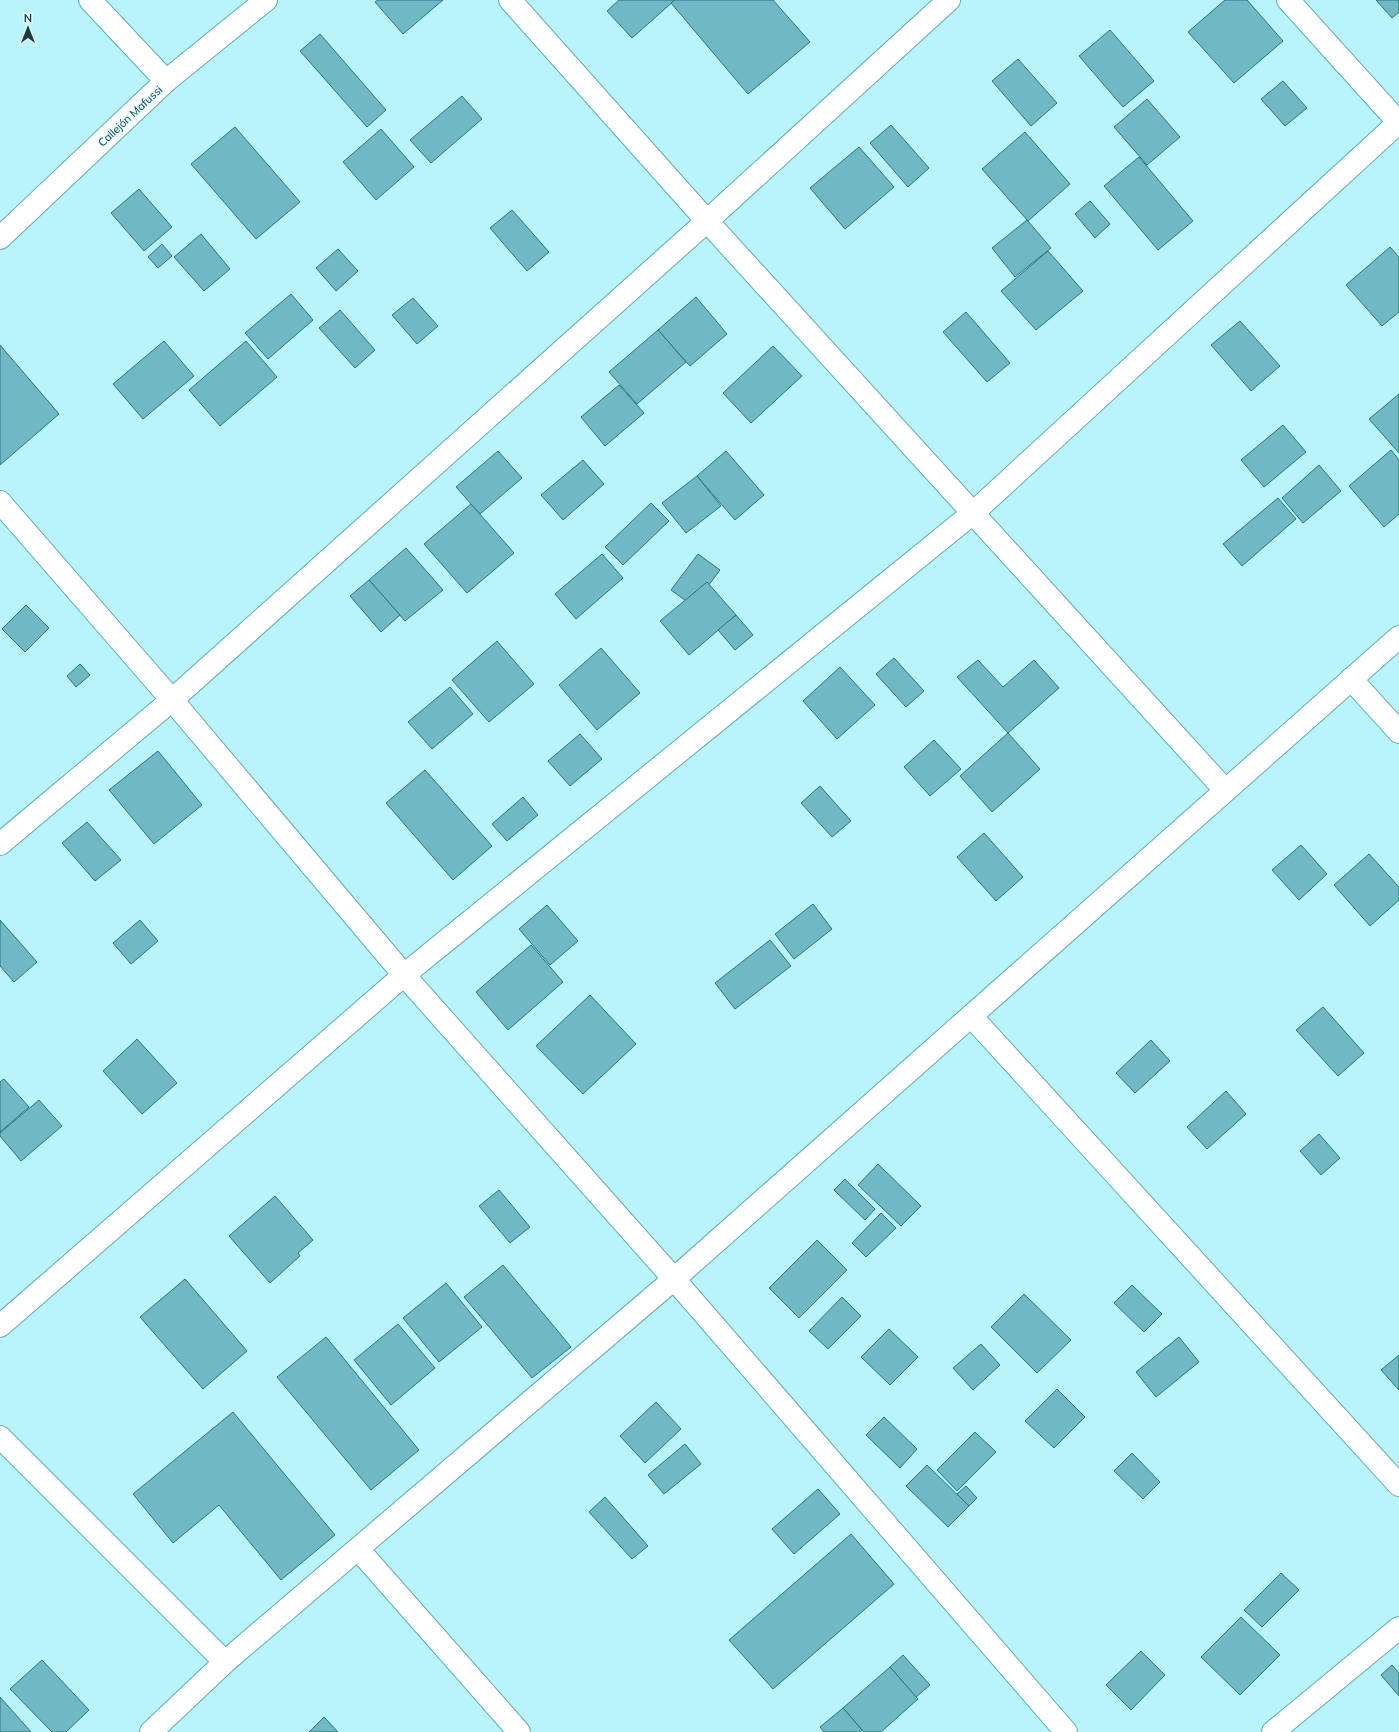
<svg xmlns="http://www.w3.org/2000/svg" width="1399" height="1732" font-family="Mulish,sans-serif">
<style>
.building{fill:#70b9c4;stroke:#2a7581}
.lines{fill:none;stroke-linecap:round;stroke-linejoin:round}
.street-casing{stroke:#62abb6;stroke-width:24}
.street{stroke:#fff;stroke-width:22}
.labels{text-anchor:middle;stroke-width:3;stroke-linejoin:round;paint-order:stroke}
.street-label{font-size:11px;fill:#1b393e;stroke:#defaff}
</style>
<rect width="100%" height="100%" fill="#b9f3fc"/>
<g class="building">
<polygon points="378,0 443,0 403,34 375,2"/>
<polygon points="619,0 675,0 632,38 607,11"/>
<polygon points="675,0 773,0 810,42 748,94 671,3"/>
<polygon points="1225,0 1247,0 1283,41 1234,83 1188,32"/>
<polygon points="1376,0 1399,0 1399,12 1392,18"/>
<polygon points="1110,30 1154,81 1123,107 1079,56"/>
<polygon points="320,34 386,110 367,127 300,51"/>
<polygon points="1018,59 1057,103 1031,126 992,81"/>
<polygon points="1283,81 1307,108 1285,126 1261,99"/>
<polygon points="462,96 482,119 431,163 410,140"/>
<polygon points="1147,99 1180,137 1147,165 1114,127"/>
<polygon points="891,125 929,168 908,187 870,143"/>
<polygon points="235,127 300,202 256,239 191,164"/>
<polygon points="381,129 414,167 376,200 343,162"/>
<polygon points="1025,132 1070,184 1028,221 982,169"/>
<polygon points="859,147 894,187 845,229 810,188"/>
<polygon points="1139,157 1193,221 1158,250 1104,186"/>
<polygon points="139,189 172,227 144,251 111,213"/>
<polygon points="1090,201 1110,224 1095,238 1075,214"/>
<polygon points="512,210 549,252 527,271 490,228"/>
<polygon points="1027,220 1051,248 1015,277 992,248"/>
<polygon points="201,234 230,269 204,291 174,257"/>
<polygon points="162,244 172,256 158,268 148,257"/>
<polygon points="1390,247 1399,257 1399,312 1382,326 1346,285"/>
<polygon points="338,249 358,271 336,291 316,268"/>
<polygon points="1048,251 1083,291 1036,330 1001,291"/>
<polygon points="291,294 313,320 268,359 245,333"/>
<polygon points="696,297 727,334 690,366 658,330"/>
<polygon points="413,298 438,326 417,344 392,315"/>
<polygon points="340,310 375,350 355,368 319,328"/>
<polygon points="966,312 1010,363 987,382 943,332"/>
<polygon points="1240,321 1280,366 1251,391 1211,345"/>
<polygon points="658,330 686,362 637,404 609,372"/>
<polygon points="164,341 194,376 143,419 113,384"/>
<polygon points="246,341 277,377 220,426 189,390"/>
<polygon points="0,345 59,414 0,465"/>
<polygon points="773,346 802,376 751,423 723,393"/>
<polygon points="619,385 644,413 605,446 581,417"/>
<polygon points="1399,394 1399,453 1369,419"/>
<polygon points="1283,425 1306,452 1264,487 1241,460"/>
<polygon points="1391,450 1399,460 1399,514 1384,527 1349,486"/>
<polygon points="498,451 522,478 480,514 456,487"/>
<polygon points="726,451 764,495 735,520 697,476"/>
<polygon points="583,460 604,484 563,520 541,495"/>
<polygon points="1319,465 1341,491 1303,523 1282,498"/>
<polygon points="697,476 721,506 686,533 662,503"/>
<polygon points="1278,498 1296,519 1242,566 1223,544"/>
<polygon points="651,503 669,521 623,565 605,547"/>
<polygon points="471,504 514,553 467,593 424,544"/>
<polygon points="406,548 443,590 405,621 369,580"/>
<polygon points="602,554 623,578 576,619 555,594"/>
<polygon points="698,554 720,570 693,606 671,590"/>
<polygon points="369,580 400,615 381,632 350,596"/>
<polygon points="707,582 736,615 689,655 660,621"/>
<polygon points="26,605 49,628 25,652 2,629"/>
<polygon points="736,615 753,635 735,650 718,630"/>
<polygon points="497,641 534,684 489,722 452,680"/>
<polygon points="601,648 640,693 597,730 559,685"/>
<polygon points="894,658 924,691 906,707 876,674"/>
<polygon points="978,660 1003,687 1034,660 1059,688 1008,733 957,677"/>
<polygon points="80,664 90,675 76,687 67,676"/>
<polygon points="840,667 875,705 837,739 803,701"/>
<polygon points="450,687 473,714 432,749 408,722"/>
<polygon points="1008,733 1040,769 992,812 960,776"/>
<polygon points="580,734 602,759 570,786 548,761"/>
<polygon points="934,740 961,769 930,796 904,767"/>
<polygon points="158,751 202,805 154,844 109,790"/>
<polygon points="425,770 492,846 453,880 386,803"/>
<polygon points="820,786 851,821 832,837 801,803"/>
<polygon points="523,797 538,815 507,841 492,824"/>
<polygon points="87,822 121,860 95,881 62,843"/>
<polygon points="984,833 1023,877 996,901 957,857"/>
<polygon points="1301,845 1327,874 1299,900 1272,870"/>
<polygon points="1369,854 1399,887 1399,900 1370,926 1334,885"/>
<polygon points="813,904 832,929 794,959 775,934"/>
<polygon points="547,905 578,941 550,965 519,929"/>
<polygon points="0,920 37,962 14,982 0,966"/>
<polygon points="140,920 158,941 131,964 113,943"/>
<polygon points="770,940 791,966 735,1009 715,983"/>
<polygon points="531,945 563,982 508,1030 476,992"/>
<polygon points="590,995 636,1044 583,1094 536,1046"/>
<polygon points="1323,1007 1364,1053 1338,1076 1296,1030"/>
<polygon points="137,1039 177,1083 142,1114 103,1071"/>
<polygon points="1151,1040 1170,1061 1135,1093 1116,1073"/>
<polygon points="4,1079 29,1107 0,1132 0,1082"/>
<polygon points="1226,1091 1246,1114 1207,1149 1187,1127"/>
<polygon points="39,1100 62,1126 21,1161 0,1136 0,1133"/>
<polygon points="1319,1134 1340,1158 1321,1175 1300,1151"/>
<polygon points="878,1164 921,1206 901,1226 858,1185"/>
<polygon points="845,1179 875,1209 865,1220 834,1190"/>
<polygon points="499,1190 530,1227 510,1243 479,1206"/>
<polygon points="275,1196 313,1240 298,1253 300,1256 270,1283 229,1236"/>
<polygon points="881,1213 896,1228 866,1257 852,1243"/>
<polygon points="817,1240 847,1270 799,1318 769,1288"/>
<polygon points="503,1265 571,1347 532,1378 464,1297"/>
<polygon points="185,1279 247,1351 203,1389 140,1317"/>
<polygon points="446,1283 482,1327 439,1362 403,1318"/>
<polygon points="1132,1285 1162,1314 1144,1332 1114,1303"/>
<polygon points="1024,1294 1071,1340 1037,1373 991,1327"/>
<polygon points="842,1297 861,1316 828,1349 809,1331"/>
<polygon points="398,1324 435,1368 391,1405 354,1360"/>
<polygon points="889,1329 918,1357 890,1385 861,1357"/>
<polygon points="326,1337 419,1450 371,1490 277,1377"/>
<polygon points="1179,1337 1199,1362 1156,1397 1136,1372"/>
<polygon points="981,1344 1000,1365 973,1390 953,1368"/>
<polygon points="1399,1355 1399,1390 1381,1370"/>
<polygon points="1057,1389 1085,1417 1054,1448 1025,1421"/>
<polygon points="656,1402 681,1429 645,1463 620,1436"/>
<polygon points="233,1412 335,1535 281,1580 219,1505 173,1543 133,1494"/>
<polygon points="884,1417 917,1449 900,1468 866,1435"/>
<polygon points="975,1432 996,1452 957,1491 937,1470"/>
<polygon points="685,1444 701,1464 664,1494 648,1475"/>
<polygon points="1132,1453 1160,1482 1143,1499 1114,1471"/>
<polygon points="927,1465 969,1506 948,1527 906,1486"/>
<polygon points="966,1486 977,1498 969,1506 957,1494"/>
<polygon points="818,1489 840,1514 794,1554 772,1529"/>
<polygon points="605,1497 648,1546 632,1559 589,1512"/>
<polygon points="851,1534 894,1584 773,1689 729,1640"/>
<polygon points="1281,1573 1299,1590 1262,1627 1244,1610"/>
<polygon points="1241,1617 1280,1655 1240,1695 1201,1657"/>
<polygon points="1141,1651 1165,1675 1131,1710 1106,1685"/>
<polygon points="903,1655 930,1685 916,1697 890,1667"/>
<polygon points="42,1660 89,1710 66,1732 52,1732 10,1689"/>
<polygon points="1392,1665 1399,1673 1399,1696 1381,1675"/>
<polygon points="890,1667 918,1699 881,1732 864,1732 843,1708"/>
<polygon points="0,1697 31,1732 0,1732"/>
<polygon points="843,1708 862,1730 860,1732 824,1732 820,1727"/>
<polygon points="324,1717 338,1732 309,1732"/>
</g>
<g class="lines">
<defs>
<g id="street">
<polyline points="90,0 166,81"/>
<polyline points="510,0 707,221 1225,790"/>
<polyline points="1288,0 1399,123"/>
<polyline points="0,238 166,81 266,0"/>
<polyline points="0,502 172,700 404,975 674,1279 1066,1732"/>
<polyline points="1351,679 1399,732"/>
<polyline points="0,844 172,700 707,221 949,0"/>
<polyline points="971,1016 1399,1485"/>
<polyline points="0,1326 404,975 973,513 1399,122"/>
<polyline points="0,1437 225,1662"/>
<polyline points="358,1549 519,1732"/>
<polyline points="151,1732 225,1662 674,1279 1399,637"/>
<polyline points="1273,1732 1399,1628"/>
</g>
</defs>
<use href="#street" class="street-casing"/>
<use href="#street" class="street"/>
</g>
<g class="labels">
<g class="street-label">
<text transform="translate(130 116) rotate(-43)" y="4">Callejón Mafussi</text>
</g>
</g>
<g transform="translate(28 28)" stroke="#defaff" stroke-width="3" paint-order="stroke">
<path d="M0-3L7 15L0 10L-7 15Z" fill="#1b393e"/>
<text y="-6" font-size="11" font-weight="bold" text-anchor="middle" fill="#1b393e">N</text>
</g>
</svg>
